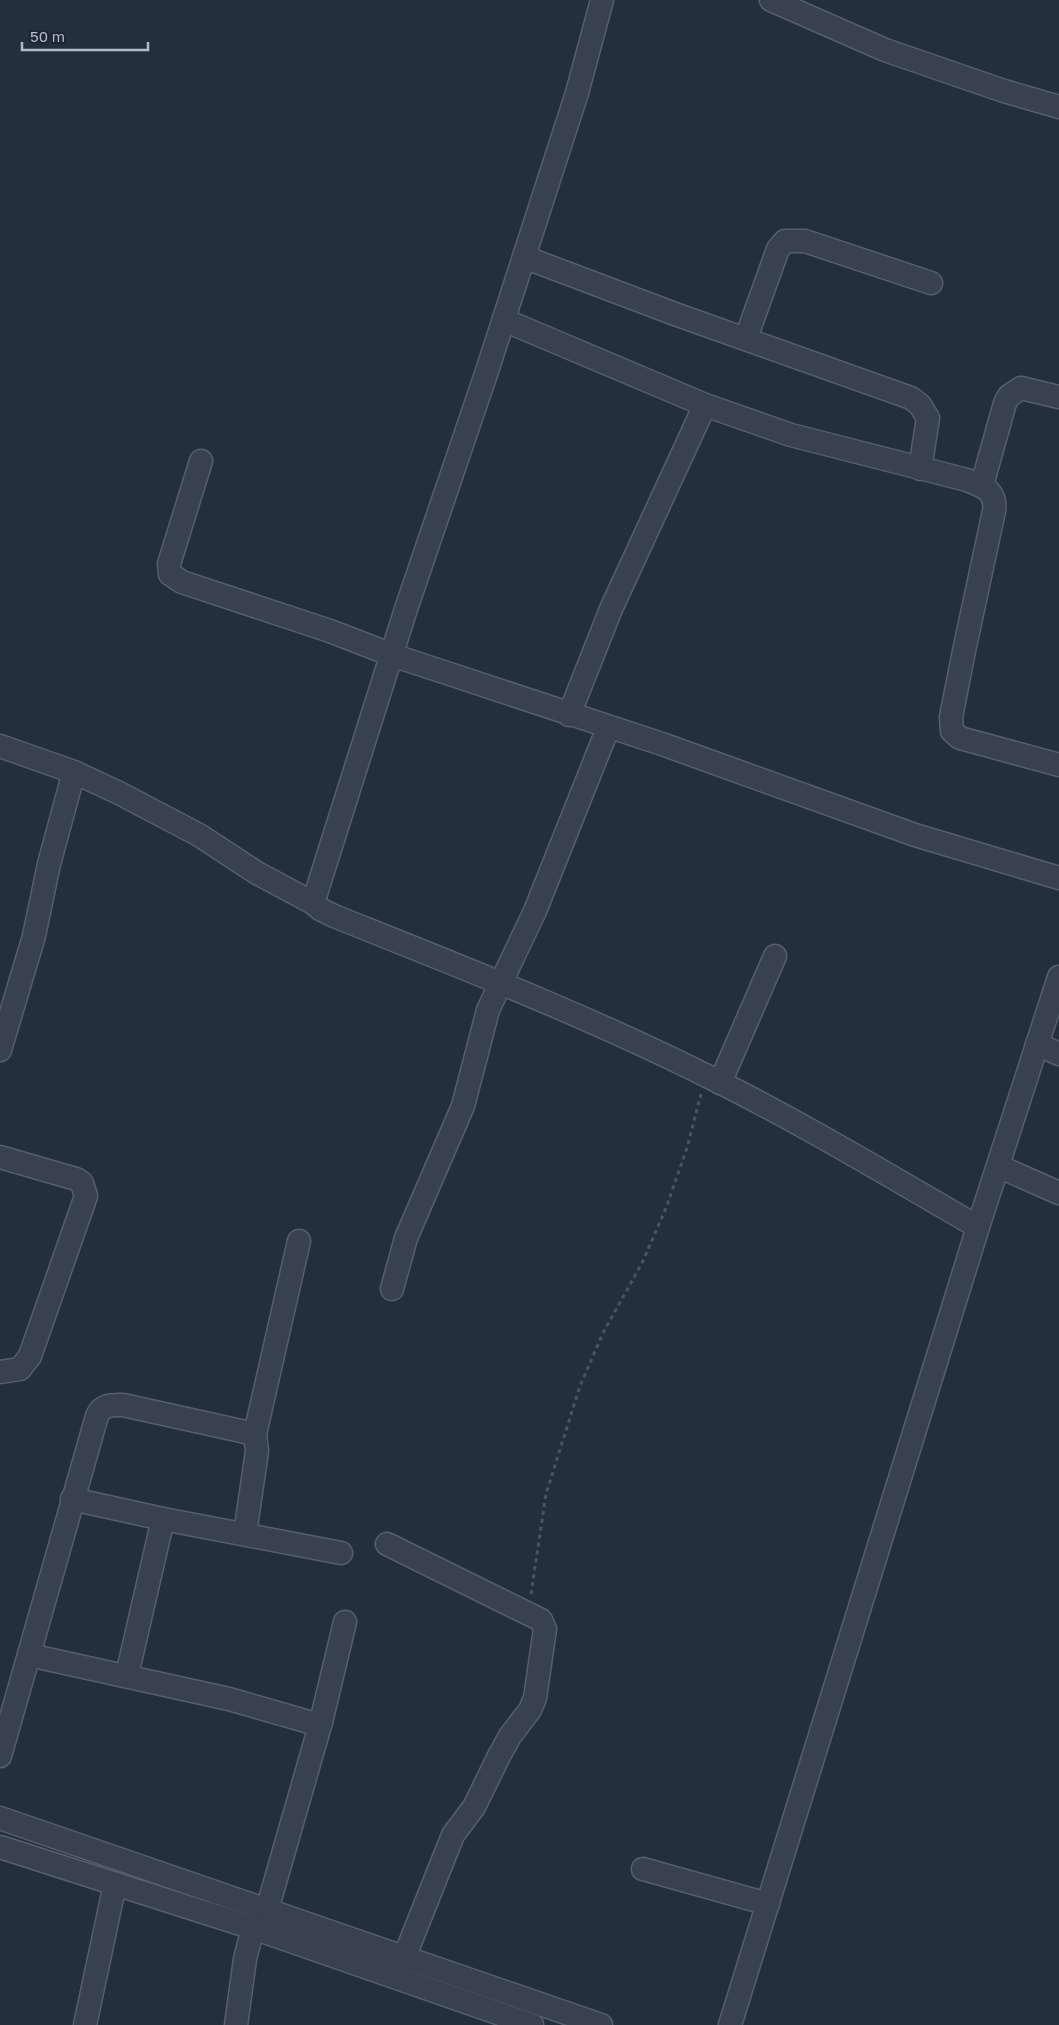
<svg xmlns="http://www.w3.org/2000/svg" width="1059" height="2025" font-family="'Golos Text',sans-serif">
<style>
.lines{fill:none;stroke-linecap:round;stroke-linejoin:round}
.minor-casing{stroke:#565f6c;stroke-width:25}
.path{stroke:#44595c;stroke-width:3;stroke-dasharray:4 4;stroke-linecap:butt}
.minor{stroke:#38414e;stroke-width:22}
</style>
<rect width="100%" height="100%" fill="#242f3e"/>
<g class="lines">
<defs>
<g id="minor">
<path d="M602,0L577,93L487,371L406,609L313,903L320,909L334,916C459,966 585,1015 705,1075C799,1121 888,1175 978,1227"/>
<polyline points="771,0 885,50 1004,91 1059,107"/>
<polyline points="524,257 675,314 911,398 920,405 928,418 920,469"/>
<path d="M504,320L705,405L791,435L967,480C983,486 997,491 994,511L964,651L951,717L952,731L960,738L1059,765"/>
<polyline points="746,338 778,249 785,241 805,241 931,283"/>
<polyline points="201,461 169,564 170,574 182,582 330,631 392,655 662,744 915,835 1059,878"/>
<polyline points="982,485 1005,403 1009,396 1021,388 1059,397"/>
<polyline points="569,715 611,609 705,405"/>
<polyline points="0,746 74,772 119,793 199,835 257,873 313,903"/>
<polyline points="1037,1044 1059,1054"/>
<polyline points="0,1050 34,936 49,864 74,772"/>
<polyline points="720,1083 775,956"/>
<polyline points="0,1157 76,1179 82,1183 86,1196 30,1356 20,1369 0,1372"/>
<polyline points="998,1166 1059,1193"/>
<polyline points="392,1289 406,1238 463,1106 488,1010 535,911 608,728"/>
<polyline points="255,1434 299,1241"/>
<polyline points="72,1499 163,1519 341,1553"/>
<polyline points="387,1544 541,1620 545,1629 535,1698 530,1710 510,1736 499,1756 474,1807 453,1835 404,1958"/>
<polyline points="29,1655 229,1699 316,1724 321,1722"/>
<polyline points="127,1675 163,1519"/>
<path d="M0,1756L97,1416C102,1404 112,1405 123,1405L255,1434L257,1451L245,1534"/>
<polyline points="0,1818 601,2025"/>
<polyline points="0,1847 253,1928 532,2025"/>
<polyline points="643,1869 768,1904"/>
<polyline points="267,1910 321,1722 345,1622"/>
<polyline points="85,2025 115,1884"/>
<polyline points="236,2025 245,1959 253,1928"/>
<polyline points="730,2025 978,1227 1059,977"/>
</g>
</defs>
<use href="#minor" class="minor-casing"/>
<polyline class="path" points="531,1594 546,1494 580,1386 603,1333 643,1261 666,1208 687,1148 701,1094"/>
<use href="#minor" class="minor"/>
</g>
<path d="M22 42v8h126v-8" fill="none" stroke="#b4bcc9" stroke-width="2.5"/>
<text x="30" y="42" font-size="15" fill="#b4bcc9" stroke="#1d2633" stroke-width="4" paint-order="stroke">50 m</text>
</svg>
